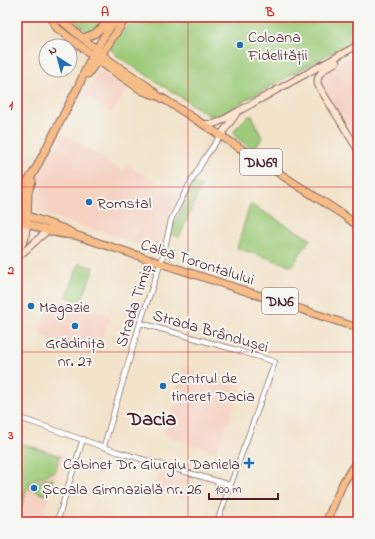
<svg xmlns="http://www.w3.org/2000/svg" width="375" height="539" font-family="'Indie Flower',sans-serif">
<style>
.built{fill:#f5d2c2}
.green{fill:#9dcb79;stroke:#747552}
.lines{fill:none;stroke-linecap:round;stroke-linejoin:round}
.minor-casing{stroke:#856463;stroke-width:6}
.secondary-casing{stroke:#856463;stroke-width:8}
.primary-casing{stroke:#856463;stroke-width:9}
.minor{stroke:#fff;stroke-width:4.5}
.secondary{stroke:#fce5cf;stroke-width:6}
.primary{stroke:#f7bd88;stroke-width:7}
.grid{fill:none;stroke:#d62828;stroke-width:1;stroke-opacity:0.55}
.poi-dot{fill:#1f6fb2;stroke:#f6f6f2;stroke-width:1.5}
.labels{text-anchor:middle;stroke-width:4;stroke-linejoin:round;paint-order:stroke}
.shield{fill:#f6f6f2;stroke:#7e6067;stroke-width:1}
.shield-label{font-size:15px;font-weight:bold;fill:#4a1f2b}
.poi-label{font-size:16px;fill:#4a1f2b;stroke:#f6f6f2;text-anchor:start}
.street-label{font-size:16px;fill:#4a1f2b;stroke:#f6f6f2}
.district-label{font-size:20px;font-weight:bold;fill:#4a1f2b;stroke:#f6f6f2}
.neatline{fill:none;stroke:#d62828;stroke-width:1.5}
.grid-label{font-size:13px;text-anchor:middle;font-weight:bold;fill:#d62828}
</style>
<rect width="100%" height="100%" fill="#f6f6f2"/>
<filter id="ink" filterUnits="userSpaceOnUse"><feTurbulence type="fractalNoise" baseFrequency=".025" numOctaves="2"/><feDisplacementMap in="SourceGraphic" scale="8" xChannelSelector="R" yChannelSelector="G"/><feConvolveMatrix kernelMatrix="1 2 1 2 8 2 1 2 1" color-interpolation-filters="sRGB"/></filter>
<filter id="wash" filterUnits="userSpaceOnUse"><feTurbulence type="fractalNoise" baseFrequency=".012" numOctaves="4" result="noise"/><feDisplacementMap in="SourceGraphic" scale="16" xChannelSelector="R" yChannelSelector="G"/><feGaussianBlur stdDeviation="0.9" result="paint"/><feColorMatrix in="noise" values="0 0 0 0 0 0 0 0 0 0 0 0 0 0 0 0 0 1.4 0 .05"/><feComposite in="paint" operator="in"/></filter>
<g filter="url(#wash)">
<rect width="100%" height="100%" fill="#f2e3ca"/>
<g class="built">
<polygon points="358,49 358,149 322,88 323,76 336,66 349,58 349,54"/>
<polygon points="100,71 127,89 111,113 85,95"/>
<polygon points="63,133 123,171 127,164 181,197 170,214 159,251 32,210 31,188"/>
<polygon points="51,297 111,316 98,354 39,335"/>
<polygon points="184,367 242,386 216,452 164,435 178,400 173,398"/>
<polygon points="17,440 64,455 40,522 17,522"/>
<polygon points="159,470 189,479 183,499 153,490"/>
</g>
<g class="green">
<path d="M70,17H111C87,33 94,38 70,17Z"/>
<polygon points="135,17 358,17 358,38 217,116 208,115 117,56 111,50 112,44"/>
<path d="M249,116H252L262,138L254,150C232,135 226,135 249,116Z"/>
<polygon points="193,182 201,187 179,237 170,234"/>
<polygon points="250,204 310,239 292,266 237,248"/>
<polygon points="79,263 94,268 81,302 67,297"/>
<polygon points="17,442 60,456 55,471 28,483 28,485 48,478 53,479 48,496 27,488 22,506 17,505"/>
</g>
</g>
<g filter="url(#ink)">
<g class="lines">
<defs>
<g id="minor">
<polyline points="140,323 233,349 275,362 217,522"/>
<polyline points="17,417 118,452 230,485"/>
<polyline points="104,446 140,323 163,256 171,220 184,194 206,156 221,135"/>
<polyline points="57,522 83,439"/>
</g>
<g id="secondary">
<path d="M336,62C327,68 315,73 318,85L358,150"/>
<polyline points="203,124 213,124 219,122 358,45"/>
<polyline points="221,135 236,114"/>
<polyline points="17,239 21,231 22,222"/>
<polyline points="17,253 25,239 27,224"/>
<polyline points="17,258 48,230"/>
</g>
<g id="primary">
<polyline points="51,17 57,28 106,66 143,91 158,96 167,101 342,214 358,226"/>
<polyline points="53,17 62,21 110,61 147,86 155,93"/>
<polyline points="83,38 94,34 108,23 113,22"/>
<polyline points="88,74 126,18"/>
<polyline points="17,212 67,230 75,235 358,328"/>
<path d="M18,220C35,227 56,235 75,235"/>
<polyline points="27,220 28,192 32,181"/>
<polyline points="22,222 21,198 24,186 34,172 79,85 88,64 103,38 111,26 117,21 126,17"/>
<polyline points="326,522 343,483 358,459"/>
</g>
</defs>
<use href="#minor" class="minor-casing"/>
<use href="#secondary" class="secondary-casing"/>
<use href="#primary" class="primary-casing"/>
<use href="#minor" class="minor"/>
<use href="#secondary" class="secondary"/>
<use href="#primary" class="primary"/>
</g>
</g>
<path class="grid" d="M188,17V522M17,187H358M17,352H358"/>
<g class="poi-dot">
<circle cx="240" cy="45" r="4"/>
<circle cx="89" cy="202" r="4"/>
<circle cx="31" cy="306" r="4"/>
<circle cx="75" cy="326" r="4"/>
<circle cx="163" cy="386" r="4"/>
<path d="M247 457h4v4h4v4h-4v4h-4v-4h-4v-4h4z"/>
<circle cx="34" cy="488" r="4"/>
</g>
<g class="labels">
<g class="shield">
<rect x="240" y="149" width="42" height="26" rx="3"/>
<rect x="262" y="288" width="36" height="26" rx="3"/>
</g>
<g class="shield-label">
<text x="261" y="167">DN69</text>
<text x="280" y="306">DN6</text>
</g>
<g class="poi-label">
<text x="248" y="42">Coloana<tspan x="248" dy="18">Fidelității</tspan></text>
<text x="97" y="208">Romstal</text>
<text x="39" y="312">Magazie</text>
<text x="75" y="348" text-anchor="middle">Grădinița<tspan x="75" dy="18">nr. 27</tspan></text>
<text x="171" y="383">Centrul de<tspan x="171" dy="18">tineret Dacia</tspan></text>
<text x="240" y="469" text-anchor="end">Cabinet Dr. Giurgiu Daniela</text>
<text x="42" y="494">Școala Gimnazială nr. 26</text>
</g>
<g class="street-label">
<text transform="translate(198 261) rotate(18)" y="6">Calea Torontalului</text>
<text transform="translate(133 305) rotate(-72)" y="6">Strada Timiș</text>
<text transform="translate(211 330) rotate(16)" y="6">Strada Brândușei</text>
</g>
<g class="district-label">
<text x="152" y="425">Dacia</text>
</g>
</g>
<rect width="375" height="539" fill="none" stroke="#f6f6f2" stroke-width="44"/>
<g transform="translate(58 58) rotate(324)"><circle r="19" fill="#f6f6f2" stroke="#b1a0a2"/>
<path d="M0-3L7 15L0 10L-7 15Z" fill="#1f6fb2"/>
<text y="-6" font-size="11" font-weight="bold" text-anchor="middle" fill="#4a1f2b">N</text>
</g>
<path d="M209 493v6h69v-6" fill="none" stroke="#4a1f2b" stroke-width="2"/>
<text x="215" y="493" font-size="12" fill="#4a1f2b" stroke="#f6f6f2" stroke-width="3" paint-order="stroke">100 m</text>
<rect x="22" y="22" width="331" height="495" class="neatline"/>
<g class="grid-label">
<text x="105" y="16">A</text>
<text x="270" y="16">B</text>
<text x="11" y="109">1</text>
<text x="11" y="274">2</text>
<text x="11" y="439">3</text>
</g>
</svg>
